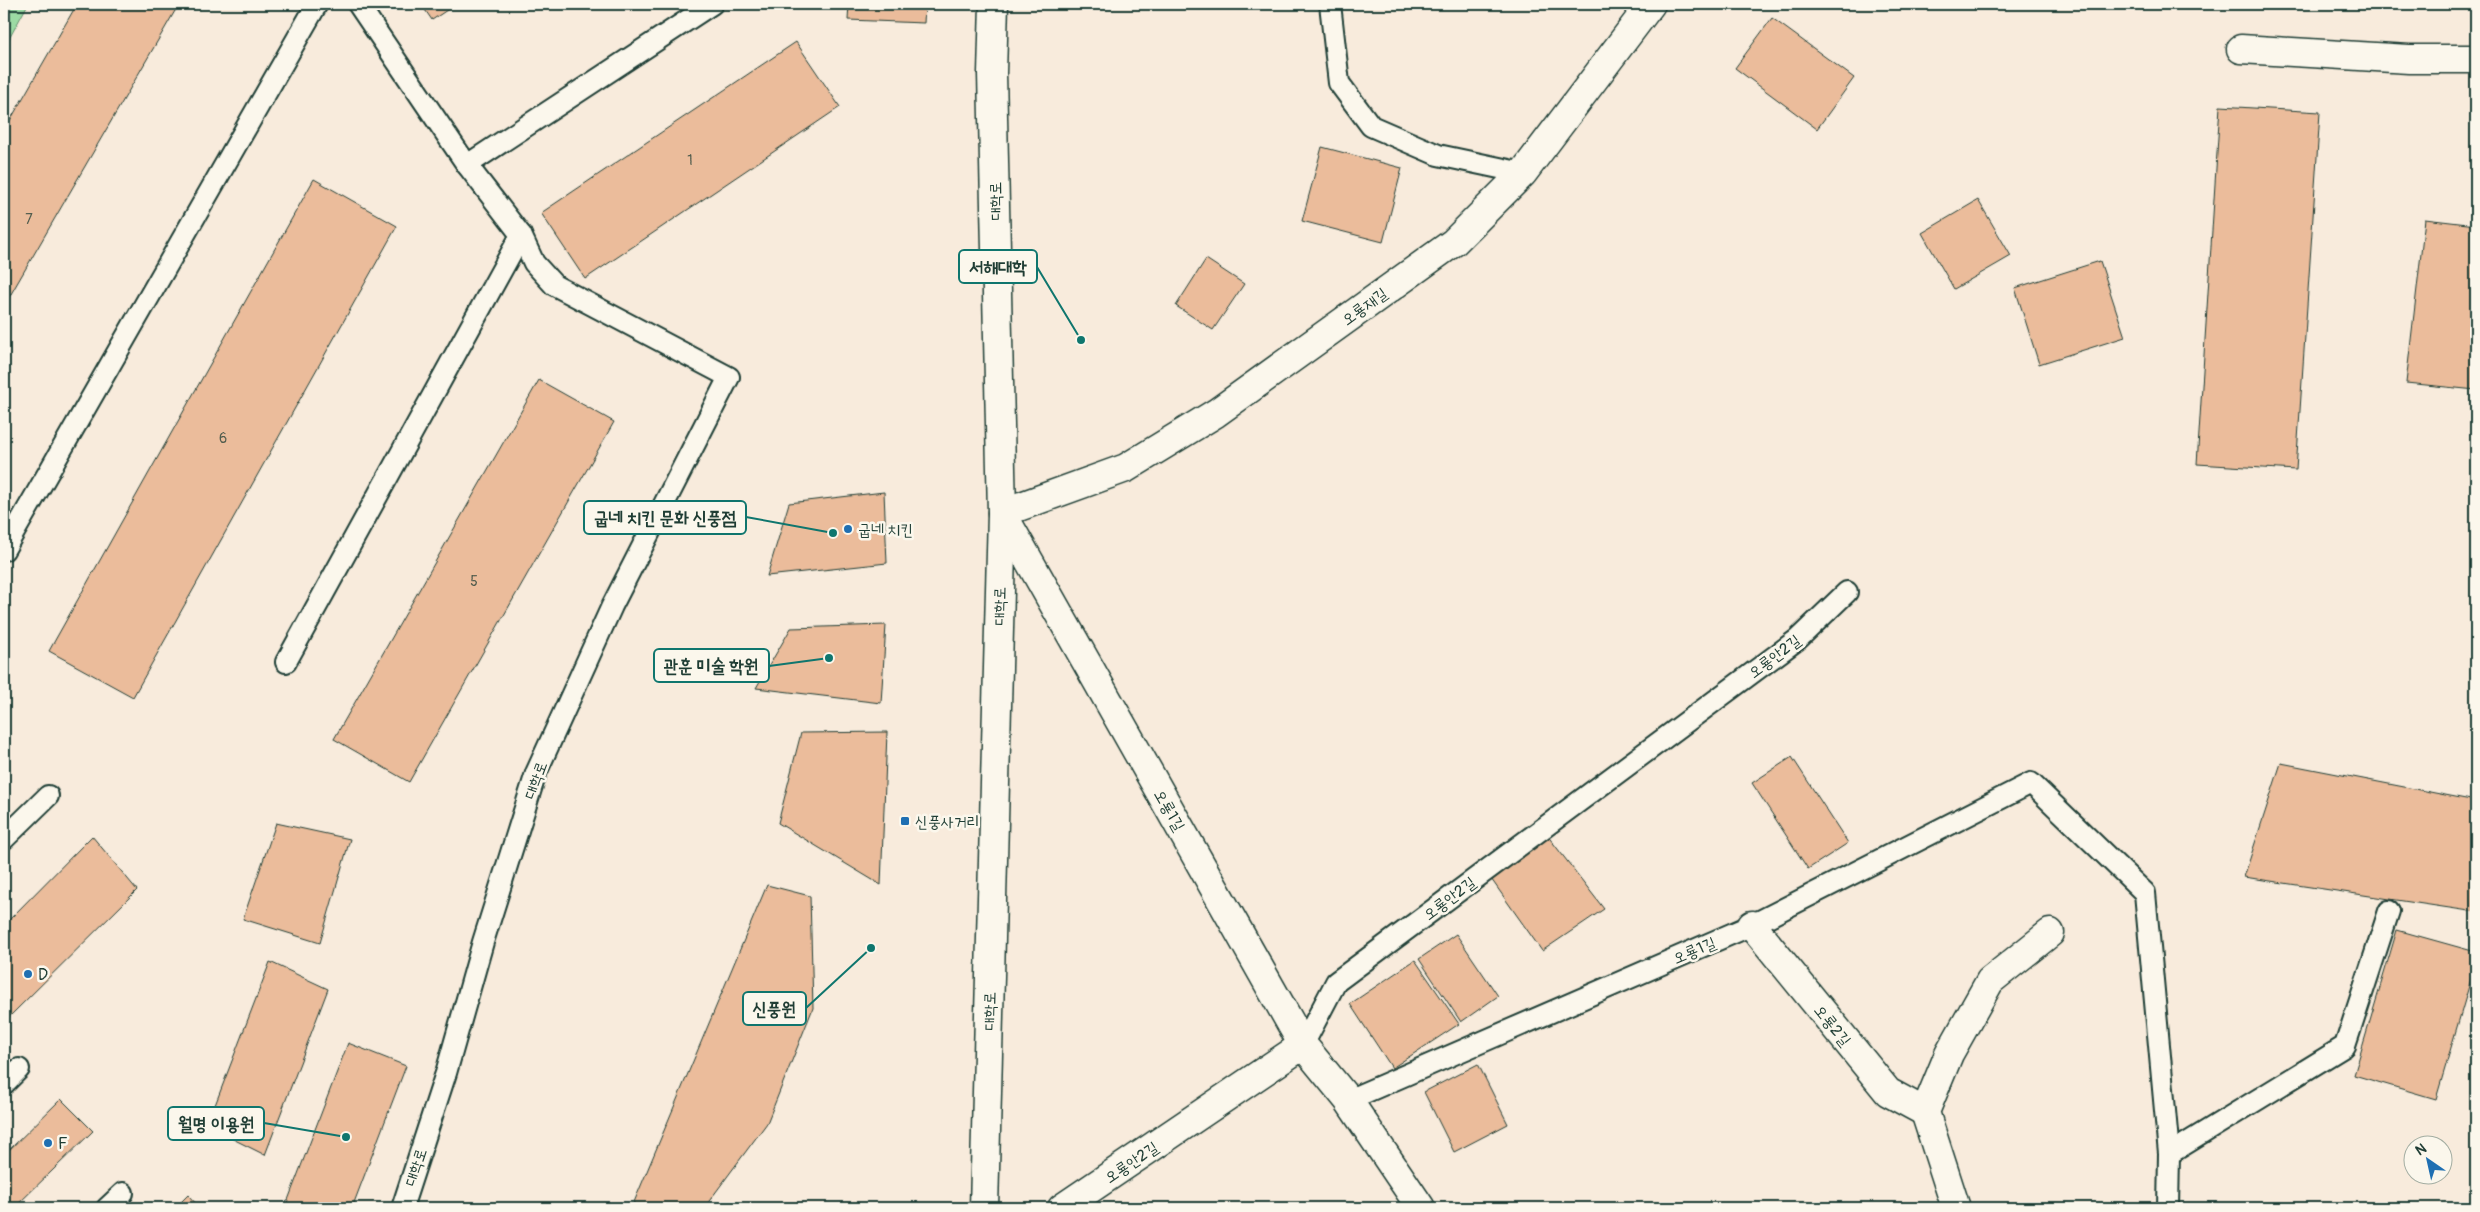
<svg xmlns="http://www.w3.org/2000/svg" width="2480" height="1212" font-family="Pangolin,'Poor Story',sans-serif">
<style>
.green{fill:#9cdba4;stroke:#5e8c6c}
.building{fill:#ebbc9b;stroke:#1f3d34}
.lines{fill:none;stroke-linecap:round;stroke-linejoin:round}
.service-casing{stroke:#1f3d34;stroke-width:24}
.pedestrian-casing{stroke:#1f3d34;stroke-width:31}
.minor-casing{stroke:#1f3d34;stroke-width:31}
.tertiary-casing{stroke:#1f3d34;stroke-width:31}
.service{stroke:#fbf7ec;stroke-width:20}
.pedestrian{stroke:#fbf7ec;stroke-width:28}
.minor{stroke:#fbf7ec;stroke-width:28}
.tertiary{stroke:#fbf7ec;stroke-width:28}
.poi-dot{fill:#1f6fb2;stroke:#fbf7ec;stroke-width:2}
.labels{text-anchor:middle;stroke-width:5;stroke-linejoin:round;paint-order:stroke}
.number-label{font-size:14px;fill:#525d4e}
.street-label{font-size:16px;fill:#1f3d34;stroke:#fbf7ec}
.poi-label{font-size:16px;fill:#1f3d34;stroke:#fbf7ec;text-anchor:start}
.leader{fill:none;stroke:#0f766e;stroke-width:2}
.callout-dot{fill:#0f766e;stroke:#fbf7ec;stroke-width:2}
.callout{fill:#fbf7ec;stroke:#0f766e;stroke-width:2}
.callout-label{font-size:18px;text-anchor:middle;font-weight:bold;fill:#1f3d34}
</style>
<rect width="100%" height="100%" fill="#f8ebdc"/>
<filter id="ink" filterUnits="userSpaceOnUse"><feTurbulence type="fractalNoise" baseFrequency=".02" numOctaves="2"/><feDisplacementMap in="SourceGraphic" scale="10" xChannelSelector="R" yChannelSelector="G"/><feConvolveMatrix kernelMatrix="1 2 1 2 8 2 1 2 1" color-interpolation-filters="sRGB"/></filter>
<g filter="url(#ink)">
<polygon class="green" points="4,4 28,4 4,48"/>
<g class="building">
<polygon points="77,4 179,4 4,306 4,131"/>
<polygon points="421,4 456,4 432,20"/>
<polygon points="849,4 925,4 924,23 848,20"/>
<polygon points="1772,18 1854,78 1817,129 1735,68"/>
<polygon points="796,42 840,107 585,279 541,213"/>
<polygon points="2220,106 2320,112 2296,470 2197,464"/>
<polygon points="1322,147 1402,168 1383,242 1302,221"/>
<polygon points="314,179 397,226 133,697 49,651"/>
<polygon points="1978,200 2011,256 1954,289 1922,233"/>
<polygon points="2425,219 2476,225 2476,390 2406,383"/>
<polygon points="1206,259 1244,284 1213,330 1176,306"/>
<polygon points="2100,261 2125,337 2039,364 2015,288"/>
<polygon points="539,380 614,422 409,782 334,739"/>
<polygon points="884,492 887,563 767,576 789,503"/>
<polygon points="886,625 881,703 756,688 791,628"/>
<polygon points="887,732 881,885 778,823 801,733"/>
<polygon points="1792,757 1848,843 1808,869 1752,783"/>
<polygon points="2281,763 2476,801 2476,912 2244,877"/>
<polygon points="276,823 350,839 320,943 243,919"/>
<polygon points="1547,835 1604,909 1542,951 1489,876"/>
<polygon points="92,836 137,890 4,1022 4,925"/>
<polygon points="767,885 810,896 813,1008 767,1123 704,1208 632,1207"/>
<polygon points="2397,930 2476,952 2476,962 2436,1099 2354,1075"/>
<polygon points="1456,934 1498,996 1461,1022 1419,959"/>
<polygon points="1415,960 1459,1024 1392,1068 1350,1004"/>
<polygon points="270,962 328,989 265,1155 207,1126"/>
<polygon points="348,1043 406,1066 352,1208 285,1208"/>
<polygon points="1478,1064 1508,1124 1454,1152 1424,1092"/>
<polygon points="61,1099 93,1131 14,1208 4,1208 4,1155"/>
<polygon points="188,1195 200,1208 175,1208"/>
</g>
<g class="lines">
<defs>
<g id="service">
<polyline points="358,4 467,165"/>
<polyline points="1330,4 1339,83 1371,126 1438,155 1523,173"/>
<polyline points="4,550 317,4"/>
<polyline points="286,662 521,235"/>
<polyline points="4,839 48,796"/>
<polyline points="1303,1045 1336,982 1798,639 1847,592"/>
<polyline points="4,1084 19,1069"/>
<polyline points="1348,1100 1752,925 2031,783 2145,893 2169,1154 2168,1208"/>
<polyline points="2169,1154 2345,1046 2389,911"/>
<polyline points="107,1208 123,1193"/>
<polyline points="402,1208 446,1073 483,942 536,773 612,606 729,377 554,285 534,263 521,235 467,165 712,4"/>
</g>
<polyline id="pedestrian" points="1752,925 1888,1092 1925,1112"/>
<g id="minor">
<polyline points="2241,49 2409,59 2476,59"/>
<polyline points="1062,1208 1303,1045"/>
<polyline points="1421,1208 1348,1100 1303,1045 1002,513 1126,468 1216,413 1454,242 1523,173 1651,4"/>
<polyline points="1956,1208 1925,1112 1949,1054 1990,981 2050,933"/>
</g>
<polyline id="tertiary" points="984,1208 1002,513 992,73 994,4"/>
</defs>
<use href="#service" class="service-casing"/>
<use href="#pedestrian" class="pedestrian-casing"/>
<use href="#minor" class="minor-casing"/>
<use href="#tertiary" class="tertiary-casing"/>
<use href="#service" class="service"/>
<use href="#pedestrian" class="pedestrian"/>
<use href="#minor" class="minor"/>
<use href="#tertiary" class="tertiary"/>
</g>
</g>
<g class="poi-dot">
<circle cx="848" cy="529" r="5"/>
<rect x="900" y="816" width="10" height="10" rx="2.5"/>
<circle cx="28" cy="974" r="5"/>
<circle cx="48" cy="1143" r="5"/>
</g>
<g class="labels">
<g class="number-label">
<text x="690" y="165">1</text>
<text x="29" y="224">7</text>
<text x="223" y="443">6</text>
<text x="474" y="586">5</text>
</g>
<g class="street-label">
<text transform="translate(995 201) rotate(-91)" y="6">대학로</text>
<text transform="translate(1364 306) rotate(-36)" y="6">오룡재길</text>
<text transform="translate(999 606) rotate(-89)" y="6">대학로</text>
<text transform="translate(1774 656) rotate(-37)" y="6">오룡안2길</text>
<text transform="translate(535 780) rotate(-70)" y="6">대학로</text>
<text transform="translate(1170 810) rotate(60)" y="6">오룡1길</text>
<text transform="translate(1449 898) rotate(-37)" y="6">오룡안2길</text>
<text transform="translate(1694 950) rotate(-23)" y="6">오룡1길</text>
<text transform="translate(989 1011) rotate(-89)" y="6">대학로</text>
<text transform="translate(1833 1025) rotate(51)" y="6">오룡2길</text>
<text transform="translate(1131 1162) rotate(-34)" y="6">오룡안2길</text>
<text transform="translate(415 1167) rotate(-72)" y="6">대학로</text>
</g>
<g class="poi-label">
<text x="858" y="535">굽네 치킨</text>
<text x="915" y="827">신풍사거리</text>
<text x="38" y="980">D</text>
<text x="58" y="1149">F</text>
</g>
</g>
<path class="leader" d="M1081 340L1037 267M833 533L746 517M829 658L769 666M871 948L806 1008M346 1137L264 1123"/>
<g class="callout-dot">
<circle cx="1081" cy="340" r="5"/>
<circle cx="833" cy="533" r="5"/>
<circle cx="829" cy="658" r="5"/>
<circle cx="871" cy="948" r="5"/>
<circle cx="346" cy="1137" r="5"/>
</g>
<g class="callout">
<rect x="959" y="250" width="78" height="33" rx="5"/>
<rect x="584" y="501" width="162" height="33" rx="5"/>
<rect x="654" y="649" width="115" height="33" rx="5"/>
<rect x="743" y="992" width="63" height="33" rx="5"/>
<rect x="168" y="1107" width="96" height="33" rx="5"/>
</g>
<g class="callout-label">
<text x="998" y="273">서해대학</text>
<text x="665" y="524">굽네 치킨 문화 신풍점</text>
<text x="711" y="672">관훈 미술 학원</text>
<text x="774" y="1015">신풍원</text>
<text x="216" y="1130">월명 이용원</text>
</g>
<rect width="2480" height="1212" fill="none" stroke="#fbf7ec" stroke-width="20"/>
<rect x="10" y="10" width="2460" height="1192" fill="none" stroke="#1f3d34" stroke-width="2" filter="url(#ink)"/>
<g transform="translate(2428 1160) rotate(326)"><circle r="24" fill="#fbf7ec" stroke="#a3ada2"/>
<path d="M0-4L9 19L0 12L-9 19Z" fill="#1f6fb2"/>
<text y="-8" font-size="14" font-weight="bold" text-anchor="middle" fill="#1f3d34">N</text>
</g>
</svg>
